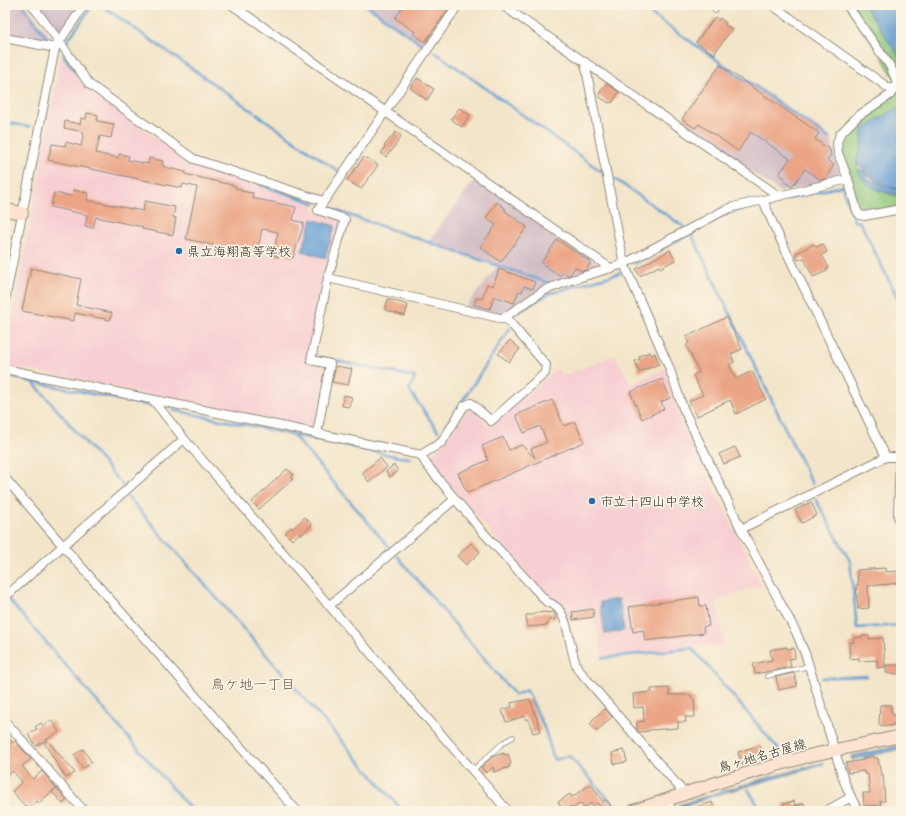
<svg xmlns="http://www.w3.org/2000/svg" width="906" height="816" font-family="Dekko,'Klee One',sans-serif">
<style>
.built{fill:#f7cfd3}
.industrial{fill:#d2bdc7}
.green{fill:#8bc67a;stroke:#5b7852}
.water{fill:#649ed3;stroke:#48647f}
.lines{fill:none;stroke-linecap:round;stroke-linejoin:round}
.stream{stroke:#649ed3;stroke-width:2.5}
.building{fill:#eba586}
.lane-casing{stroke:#8f887a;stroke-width:5.5}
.street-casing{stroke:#8f887a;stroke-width:10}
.secondary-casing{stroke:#8f887a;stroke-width:14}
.lane{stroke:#fff;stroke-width:4}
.street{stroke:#fff;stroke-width:8}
.secondary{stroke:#fde4d1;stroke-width:12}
.poi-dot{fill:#1f6fb2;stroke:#fcf5e5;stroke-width:1.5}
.labels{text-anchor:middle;stroke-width:3.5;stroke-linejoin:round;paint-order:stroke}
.poi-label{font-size:13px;fill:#2b2b2b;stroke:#fcf5e5;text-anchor:start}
.street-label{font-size:13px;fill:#2b2b2b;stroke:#fcf5e5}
.neighbourhood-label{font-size:14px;fill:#6e564b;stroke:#fcf5e5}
</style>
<rect width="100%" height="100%" fill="#fcf5e5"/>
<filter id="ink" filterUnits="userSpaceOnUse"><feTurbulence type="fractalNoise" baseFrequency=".025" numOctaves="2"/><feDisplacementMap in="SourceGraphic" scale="8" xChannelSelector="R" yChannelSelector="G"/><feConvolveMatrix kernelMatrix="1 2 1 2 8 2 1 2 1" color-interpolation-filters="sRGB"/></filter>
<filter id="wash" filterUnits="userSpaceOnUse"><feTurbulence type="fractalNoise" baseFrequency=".012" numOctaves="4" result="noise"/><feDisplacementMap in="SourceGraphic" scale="16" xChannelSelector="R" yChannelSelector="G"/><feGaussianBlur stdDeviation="0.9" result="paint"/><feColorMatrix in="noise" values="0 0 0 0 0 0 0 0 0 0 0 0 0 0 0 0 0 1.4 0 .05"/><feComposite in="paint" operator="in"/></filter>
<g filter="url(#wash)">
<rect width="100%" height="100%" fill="#f3e5c9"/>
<g class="built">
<polygon points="61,57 85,88 194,165 315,206 312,210 340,219 341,224 325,278 306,362 324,366 326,371 315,429 5,365 5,359"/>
<polygon points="615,355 631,385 666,368 679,419 762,585 717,601 724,645 602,657 595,619 570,623 566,612 560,604 544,592 429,462 430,455 442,445 468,408 472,408 488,427 556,369 563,376"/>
</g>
<g class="industrial">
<polygon points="5,5 25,5 52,39 41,42 5,35"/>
<polygon points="35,5 79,5 58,35"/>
<polygon points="368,5 454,5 425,45"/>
<polygon points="720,63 755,84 831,138 840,179 780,192 680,122"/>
<polygon points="476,178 604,268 546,285 499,315 465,307 497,267 427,244"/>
</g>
<path class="green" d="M851,5H864L901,59V105L864,129C861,134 863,138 862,143C861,149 859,154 856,160L858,169L863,180L892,195H901V206L864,215L855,212L841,146C844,126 868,113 884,102C891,97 897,94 899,86Z"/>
<g class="water">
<polygon points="864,5 901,5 901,59"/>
<path d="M901,105V189C893,188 875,183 870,177C866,172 864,169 858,166L856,159C859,154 861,149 862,143C863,138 861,134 864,129Z"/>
<path d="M858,169L864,171L869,180L886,187L901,190V195C888,194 872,190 863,180C861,177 859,172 858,169Z"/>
<polygon points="312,219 335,226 325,258 302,251"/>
<polygon points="619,599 624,631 605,634 600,602"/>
<polygon points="901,745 901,749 852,760 851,756"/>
<polygon points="823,762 823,765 720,794 677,809 677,806 718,792"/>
</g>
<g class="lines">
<g class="stream">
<polyline points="23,5 46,37"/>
<polyline points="37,5 58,33"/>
<polyline points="101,5 338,171"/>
<polyline points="366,5 424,46"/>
<polyline points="638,5 829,138"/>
<polyline points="65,44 93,5"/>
<polyline points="435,52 601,171"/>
<polyline points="63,55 78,75"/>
<polyline points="5,122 30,127"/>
<polyline points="615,179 684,227"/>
<polyline points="260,185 315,203"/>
<polyline points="843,190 854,221 860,222 901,305"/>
<polyline points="774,202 846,185"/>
<polyline points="328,208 549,283"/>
<polyline points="691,233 812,484"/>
<polyline points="635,264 722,216 740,210 760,205"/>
<polyline points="520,311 548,294 620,273"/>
<polyline points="318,357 415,377 409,390 438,431"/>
<polyline points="5,376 151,406"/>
<polyline points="33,382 125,488"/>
<polyline points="173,410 400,457 411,458"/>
<polyline points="294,436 390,548"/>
<polyline points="431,445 439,439 456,411 510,328"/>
<polyline points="128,497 403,811"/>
<polyline points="816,500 850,561 857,628 901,625"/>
<polyline points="397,556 515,695 527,690 545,730 554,760 569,756 615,806"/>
<polyline points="9,600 192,811"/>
<polyline points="603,658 692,648 781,752"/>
<polyline points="822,678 867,676"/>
<polyline points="748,789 761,811"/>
</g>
</g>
<g id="blocks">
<g class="building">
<polygon points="404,5 451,5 425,42 413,34 415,32 395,18"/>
<polygon points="715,17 719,20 720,18 726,23 725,25 732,29 714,54 696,42"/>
<polygon points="720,65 819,133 815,139 830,150 831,155 827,160 834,165 825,179 821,180 805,169 792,187 783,180 785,178 779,174 790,159 751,132 738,151 699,124 695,128 682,119"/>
<polygon points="417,78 434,89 427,100 410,88"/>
<polygon points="606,83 619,92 612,103 610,102 609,103 598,96"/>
<polygon points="459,108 470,115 462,127 451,119"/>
<polygon points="87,113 98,115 97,121 114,124 111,138 100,136 96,153 118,158 119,154 129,156 128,160 148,164 149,158 163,161 162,165 164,165 164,167 186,172 185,174 236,186 235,188 241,189 241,191 253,193 252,198 296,207 293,220 304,223 293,258 282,254 281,257 273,255 278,232 262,229 257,253 249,252 249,253 186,239 197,187 183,184 182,188 48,160 52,144 65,146 66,142 81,146 84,132 64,128 65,121 80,124 81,118 86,119"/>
<polygon points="396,132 401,136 391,152 390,151 386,157 381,153 385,147 384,146"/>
<polygon points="364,157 366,159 367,158 378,165 361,189 347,180"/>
<polygon points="73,190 88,193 87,200 143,211 145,201 175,207 173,217 176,218 173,235 142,229 143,227 96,217 93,228 85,226 87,215 51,207 54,193 72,196"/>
<polygon points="497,202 506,209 504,210 527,227 501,262 480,247 496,225 486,218"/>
<polygon points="557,240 591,262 586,270 581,271 575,267 570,275 568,275 563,272 560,276 541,263"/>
<polygon points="814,244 816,247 823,244 827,252 822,255 829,268 826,269 827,271 813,277 804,258 798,260 795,254"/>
<polygon points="670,250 675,260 660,268 659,266 640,276 636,269"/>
<polygon points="31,268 81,279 76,305 112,313 110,320 75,313 74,321 22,311"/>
<polygon points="499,269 535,282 533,289 524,286 522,292 519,291 514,303 494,296 490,309 474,305 476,298 482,299 487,284 493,286"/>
<polygon points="388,299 408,305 405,316 385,310"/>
<polygon points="727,317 742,349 731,354 734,362 729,365 736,379 752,371 766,399 736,414 730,400 697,416 689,401 703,395 693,375 699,372 686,345 689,343 686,337"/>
<polygon points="510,340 520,349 509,362 498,354"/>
<polygon points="650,352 651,355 655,353 659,364 639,372 635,361 640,359 639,356"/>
<polygon points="336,366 352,369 348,385 332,382"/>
<polygon points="662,379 670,398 661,402 664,409 642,419 630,392"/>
<polygon points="344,395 352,397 349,407 342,406"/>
<polygon points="552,400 564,426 575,422 584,442 467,493 458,473 488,460 482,446 503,437 509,450 522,445 535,458 531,449 547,442 540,426 524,433 516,415"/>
<polygon points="735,447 740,457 724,464 719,454"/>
<polygon points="380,458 387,467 369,482 362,473"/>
<polygon points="394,465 398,471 390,477 386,471"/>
<polygon points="287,469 294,475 291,477 293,479 259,509 252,502"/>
<polygon points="811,502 817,515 802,523 795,510"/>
<polygon points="305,517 312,525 301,535 300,533 292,540 285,533 291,527 292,529"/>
<polygon points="471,543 480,552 466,565 457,556"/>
<polygon points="885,568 885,572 900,571 901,583 868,586 869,608 858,609 856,585 858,585 857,570"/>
<polygon points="699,597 700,606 706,606 709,626 703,627 704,633 645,641 643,630 633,632 629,607"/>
<polygon points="593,609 594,617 573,620 572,612"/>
<polygon points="547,612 547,613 553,612 555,614 556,619 548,620 548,625 527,627 526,615 534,615 534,613"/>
<polygon points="862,636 869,636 869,639 883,638 885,667 877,668 877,660 859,661 859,658 850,659 849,643 854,642 853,638 862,637"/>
<polygon points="787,647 787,649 794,648 795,658 789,659 791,667 755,674 753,664 772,660 770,650"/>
<polygon points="886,665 900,665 900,674 886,673"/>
<polygon points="794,673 797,686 779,690 776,677"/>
<polygon points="669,688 669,695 691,695 692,699 694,699 695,717 685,717 686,722 678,722 678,728 649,730 649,731 639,732 637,730 637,722 644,721 643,707 634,708 633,694 652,692 651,689"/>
<polygon points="530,699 541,731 533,733 528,719 526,720 525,716 506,722 502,710 512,707 511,703"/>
<polygon points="880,705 891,705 891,712 893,712 893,716 895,716 895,724 892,724 892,726 879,725"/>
<polygon points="605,709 612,717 597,731 590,724 593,721 592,720"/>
<polygon points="52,720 59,732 36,746 28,734 37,729 35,727 41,723 43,726"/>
<polygon points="9,738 13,743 15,741 31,759 22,766 33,779 42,771 56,788 39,803 37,801 29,808 26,805 25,806 12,791 22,782 13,771 5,778 5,742"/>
<polygon points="48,741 65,761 75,773 66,778 44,743"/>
<polygon points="760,745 764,758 742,765 738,752"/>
<polygon points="83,749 92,763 83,768 74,755"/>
<polygon points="624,750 627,762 614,764 612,753"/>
<polygon points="504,753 504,755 508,754 511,764 509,765 510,767 494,772 493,767 486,773 481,767 494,756"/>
<polygon points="874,756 874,758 878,758 881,775 883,774 885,801 880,801 881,805 864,806 863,793 870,793 868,774 865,774 864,771 848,773 846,763 864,760 863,758"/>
<polygon points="591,784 603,802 605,799 611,805 608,808 610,811 605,811 597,803 593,806 592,803 584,808 581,803 572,809 571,806 564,811 558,802 570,794 572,797"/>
<polygon points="56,788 67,800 63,804 52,792"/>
<polygon points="794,801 795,806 804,803 806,811 785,811 783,804"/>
<polygon points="712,802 715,811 688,811 688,810"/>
</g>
</g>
</g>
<g filter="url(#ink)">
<use href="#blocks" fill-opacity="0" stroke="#8f887a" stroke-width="1"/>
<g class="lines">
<defs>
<g id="lane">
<polyline points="715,11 719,5"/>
<polyline points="767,676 809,666"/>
<polyline points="473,770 504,742 513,737"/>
</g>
<g id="street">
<polyline points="32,5 59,41 89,84 194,159 323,201"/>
<polyline points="232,5 610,268"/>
<polyline points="502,5 779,196 763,200 774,226 886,457"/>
<polyline points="772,5 893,91"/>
<polyline points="847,5 890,66 895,77 897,83 890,95 858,116 840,134 837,143 838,153 848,179 857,211 860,215 864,216 901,209"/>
<polyline points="5,38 55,48"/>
<polyline points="585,63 624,264 669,367 683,408 741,529 796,632 806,656 844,781 851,797 858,811"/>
<polyline points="779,196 848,179"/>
<polyline points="328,278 508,320 546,365 545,373 491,421 471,403 464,406 442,442 421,455"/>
<polyline points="5,300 55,48 84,5"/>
<polyline points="502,319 543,291 568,281 624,264 723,211 733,207 763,200"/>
<path d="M5,369L421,455L426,464L481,530L547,602C550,603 553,604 555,606C570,616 569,653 578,669L685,794"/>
<polyline points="153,400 184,439 508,811"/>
<polyline points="317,434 330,364 311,360 328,278 345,219 318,210 458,5"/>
<polyline points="900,458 898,516 900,522 901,523"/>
<polyline points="5,478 63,546 297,811"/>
<polyline points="741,529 886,457 901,457"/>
<polyline points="5,597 184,439"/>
<polyline points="330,605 455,499"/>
<polyline points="5,721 84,811"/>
<polyline points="900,736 901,714"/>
<polyline points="668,800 671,811"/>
<polyline points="826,811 851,797"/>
</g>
<g id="secondary">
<polyline points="5,210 22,213"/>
<polyline points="634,811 725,780 812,755 901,736"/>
</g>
</defs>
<use href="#lane" class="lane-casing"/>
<use href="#street" class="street-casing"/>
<use href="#secondary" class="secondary-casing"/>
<use href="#lane" class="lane"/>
<use href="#street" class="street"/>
<use href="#secondary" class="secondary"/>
</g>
</g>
<g class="poi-dot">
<circle cx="179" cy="251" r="4"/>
<circle cx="592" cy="501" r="4"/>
</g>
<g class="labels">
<g class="poi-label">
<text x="187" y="256">県立海翔高等学校</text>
<text x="600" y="506">市立十四山中学校</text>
</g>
<g class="street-label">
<text transform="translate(762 755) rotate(-16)" y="5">鳥ヶ地名古屋線</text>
</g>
<g class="neighbourhood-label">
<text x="253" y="689">鳥ケ地一丁目</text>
</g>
</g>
<rect width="906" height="816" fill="none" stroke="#fcf5e5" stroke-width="20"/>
</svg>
